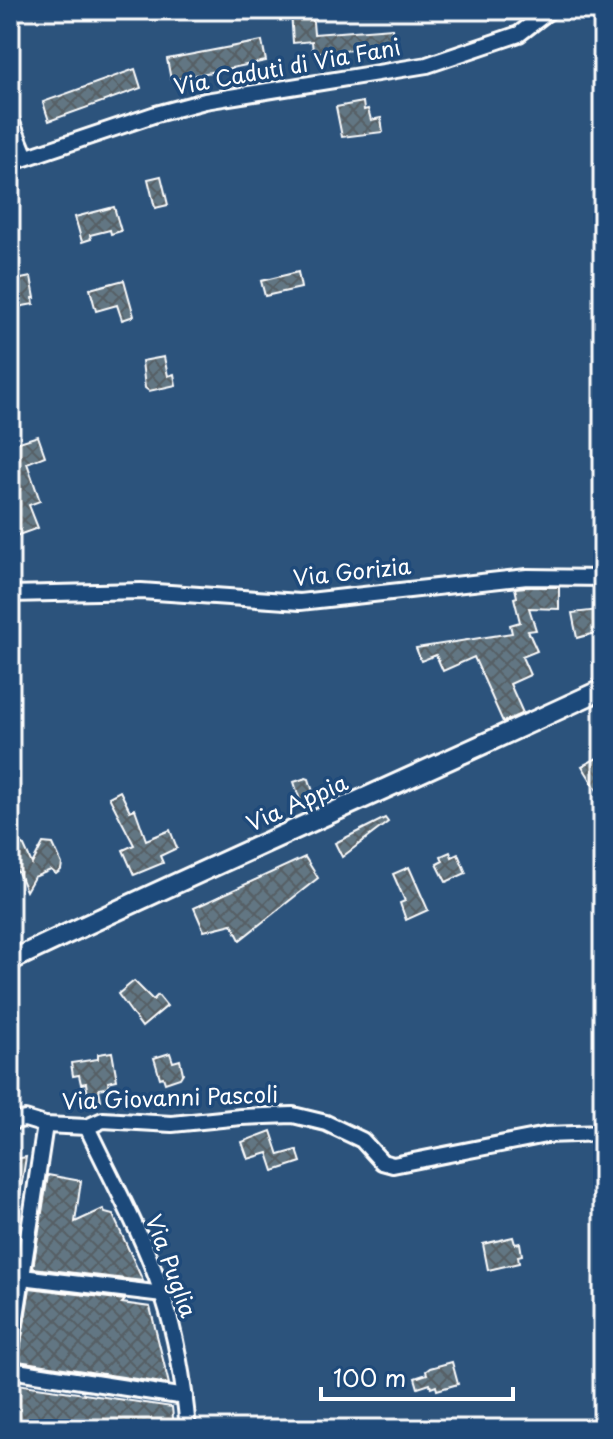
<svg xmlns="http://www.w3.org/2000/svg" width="613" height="1439" font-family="'Playpen Sans',sans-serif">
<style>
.building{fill:url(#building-cross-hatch);stroke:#fff;stroke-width:2}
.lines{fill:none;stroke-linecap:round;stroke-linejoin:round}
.minor-casing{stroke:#fff;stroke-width:20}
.secondary-casing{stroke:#fff;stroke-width:24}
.minor{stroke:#1f4a7a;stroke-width:14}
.secondary{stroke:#1f4a7a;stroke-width:18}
.labels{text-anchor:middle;stroke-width:7;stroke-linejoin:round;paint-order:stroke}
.street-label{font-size:22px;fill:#fff;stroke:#1f4a7a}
</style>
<defs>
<pattern id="building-cross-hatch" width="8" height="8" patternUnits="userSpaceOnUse" patternTransform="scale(2)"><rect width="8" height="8" fill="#627683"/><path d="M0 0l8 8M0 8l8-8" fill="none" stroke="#565f65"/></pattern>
</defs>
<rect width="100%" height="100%" fill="#2c537c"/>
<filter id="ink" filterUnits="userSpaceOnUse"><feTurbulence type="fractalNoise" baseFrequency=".0125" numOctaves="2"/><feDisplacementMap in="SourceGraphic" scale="16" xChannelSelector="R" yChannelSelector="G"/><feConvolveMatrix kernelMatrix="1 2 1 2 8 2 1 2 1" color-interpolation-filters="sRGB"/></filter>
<g filter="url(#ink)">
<g class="building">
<polygon points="291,10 312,10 314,34 392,28 393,47 313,53 312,41 293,43"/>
<polygon points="262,41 266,61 171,80 167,59"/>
<polygon points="135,69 141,88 49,121 43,102"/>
<polygon points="363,102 364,110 368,109 371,120 381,118 383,132 342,137 336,107"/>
<polygon points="161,176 168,205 155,208 148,179"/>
<polygon points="114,207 121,231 111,234 110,230 90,235 91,239 82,242 75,217"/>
<polygon points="298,272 301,288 265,296 261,281"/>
<polygon points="31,277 35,298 33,298 34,304 17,307 11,281"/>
<polygon points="124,280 134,316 122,320 117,305 96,311 90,289"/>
<polygon points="164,357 168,376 174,374 176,385 149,391 145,388 142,361"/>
<polygon points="38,436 45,456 27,463 40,501 29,505 38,528 10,538 10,508 15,506 10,491 10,445"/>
<polygon points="527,587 559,587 559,609 529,608 536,630 528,631 537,651 522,657 530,675 510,684 523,713 503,722 474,657 443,671 436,655 421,661 416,648 512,633 510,625 520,622 514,598 517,597 515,588"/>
<polygon points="599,610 603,631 577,638 572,613"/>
<polygon points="597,758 603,769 603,800 582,766"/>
<polygon points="306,778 309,779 315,798 301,803 294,782"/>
<polygon points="120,791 130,811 135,809 146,840 170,830 177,848 160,856 163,863 134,875 123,850 134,845 109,797"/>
<polygon points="385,818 388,822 342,857 335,843"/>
<polygon points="10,839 24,846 32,864 43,843 53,844 62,864 61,870 56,874 51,870 34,877 26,891 18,872 10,868"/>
<polygon points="450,852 452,857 458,854 466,873 446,882 437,864 443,861 441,856"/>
<polygon points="305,857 318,878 240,940 232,924 204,931 194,908"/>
<polygon points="409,867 428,910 406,920 400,903 405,901 393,874"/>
<polygon points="134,981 153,1000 158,995 167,1006 142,1027 118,994"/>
<polygon points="112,1052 117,1080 108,1082 109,1087 99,1089 101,1100 89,1102 86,1083 81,1084 79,1075 73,1076 71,1063 98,1059 98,1054"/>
<polygon points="170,1053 173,1062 180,1060 183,1073 180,1078 165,1083 163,1077 160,1078 154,1058"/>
<polygon points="271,1131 279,1155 297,1150 301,1162 274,1171 268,1153 248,1159 242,1142"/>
<polygon points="26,1157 16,1220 10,1219 10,1160"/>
<polygon points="48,1175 81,1181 75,1222 103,1209 105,1213 113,1215 143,1281 33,1268"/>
<polygon points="513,1237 515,1244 520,1243 522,1255 518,1256 519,1263 488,1270 483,1244"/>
<polygon points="30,1288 125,1300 122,1303 150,1307 169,1384 18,1361"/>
<polygon points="452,1362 458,1384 437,1390 436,1386 431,1388 430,1384 418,1388 415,1378 427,1374 426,1371 430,1368"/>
<polygon points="10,1383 172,1407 174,1429 10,1429"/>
</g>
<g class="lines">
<defs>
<g id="minor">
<polyline points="594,10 603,11"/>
<polyline points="10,118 26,157"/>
<polyline points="10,163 156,114 205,101 427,65 519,34 550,10"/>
<polyline points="10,594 141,591 300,602 527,577 603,578"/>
<polyline points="10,1122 25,1119 45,1125 87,1127 103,1120 172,1124 241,1117 293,1115 326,1123 362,1140 382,1162 393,1165 546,1135 603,1133"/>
<path d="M87,1127C113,1182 144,1237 163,1296C177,1339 184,1383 188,1429"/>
<polyline points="22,1277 163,1294"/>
<polyline points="10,1356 45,1125"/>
<polyline points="10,1370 185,1397"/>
</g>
<path id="secondary" d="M10,961C206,867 406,781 603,689"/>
</defs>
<use href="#minor" class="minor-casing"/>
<use href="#secondary" class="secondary-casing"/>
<use href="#minor" class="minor"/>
<use href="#secondary" class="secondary"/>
</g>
</g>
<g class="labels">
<g class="street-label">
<text transform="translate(287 67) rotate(-10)" y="8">Via Caduti di Via Fani</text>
<text transform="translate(352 572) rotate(-6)" y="8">Via Gorizia</text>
<text transform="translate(297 803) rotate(-24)" y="8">Via Appia</text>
<text transform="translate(170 1098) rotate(-2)" y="8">Via Giovanni Pascoli</text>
<text transform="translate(171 1266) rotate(70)" y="8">Via Puglia</text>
</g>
</g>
<rect width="613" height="1439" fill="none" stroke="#1f4a7a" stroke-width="40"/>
<rect x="20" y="20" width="573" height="1399" fill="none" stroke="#fff" stroke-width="3" filter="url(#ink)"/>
<path d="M321 1387v12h192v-12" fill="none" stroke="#ffffff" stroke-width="4"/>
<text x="333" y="1387" font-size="24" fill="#ffffff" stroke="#1f4a7a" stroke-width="6" paint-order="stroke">100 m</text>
</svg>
